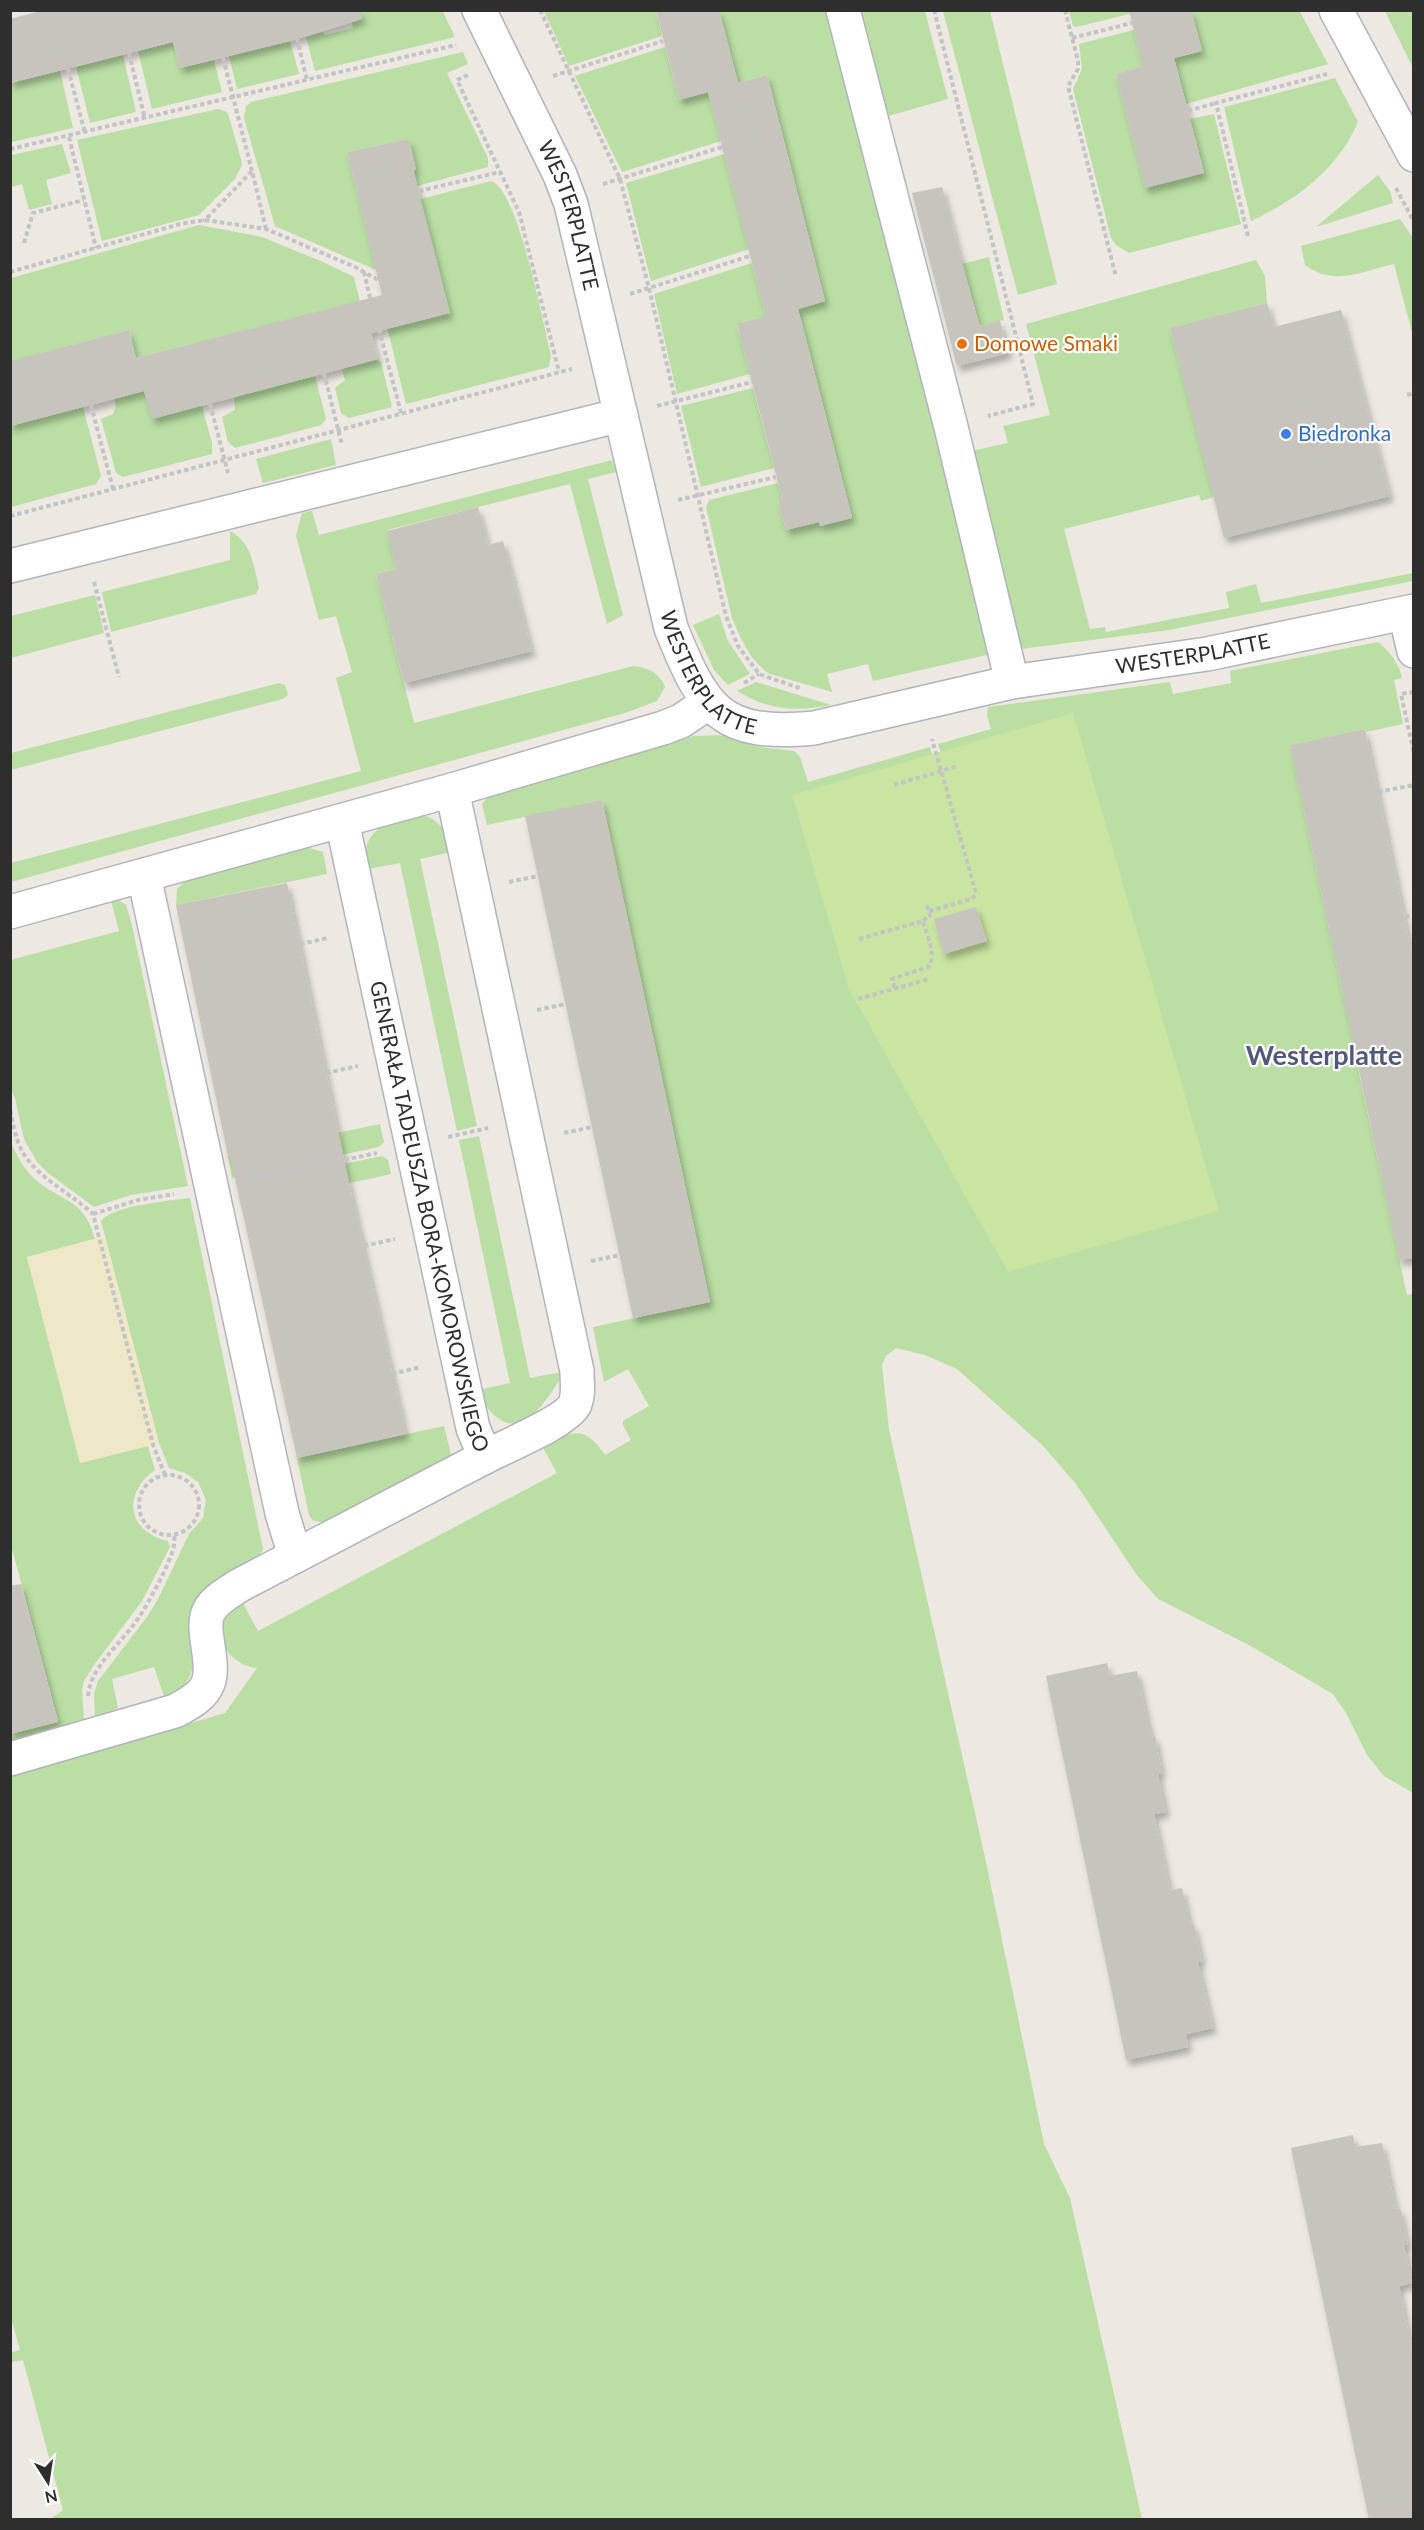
<svg xmlns="http://www.w3.org/2000/svg" width="1424" height="2530" font-family="Lato,sans-serif">
<style>
.green{fill:#badea4}
.sand{fill:#eee8c9}
.pitch{fill:#cae4a1}
.building{fill:#c7c3bd;filter:url(#shadow)}
.lines{fill:none;stroke-linecap:round;stroke-linejoin:round}
.minor-casing{stroke:#b2b4bc;stroke-width:36}
.path{stroke:#c4c4c4;stroke-width:4;stroke-dasharray:4.5 3;stroke-linecap:butt}
.minor{stroke:#fff;stroke-width:33}
.food-dot{fill:#e8710a;stroke:#fff;stroke-width:2}
.shop-dot{fill:#3f7fe0;stroke:#fff;stroke-width:2}
.labels{text-anchor:middle;stroke-width:4.5;stroke-linejoin:round;paint-order:stroke}
.street-label{font-size:21px;fill:#2e2e2e;stroke:#fff}
.food-label{font-size:21px;fill:#c56008;stroke:#fff;text-anchor:start}
.shop-label{font-size:21px;fill:#366cbe;stroke:#fff;text-anchor:start}
.district-label{font-size:27px;font-weight:bold;fill:#525a7b;stroke:#fff}
</style>
<defs>
<filter id="shadow"><feDropShadow dx="3.5" dy="6" stdDeviation="3" flood-color="#0004"/></filter>
</defs>
<rect width="100%" height="100%" fill="#ede8e2"/>
<g class="green">
<polygon points="442,10 455,37 315,71 306,37 323,32 325,35 353,28 349,11"/>
<polygon points="1299,10 1328,64 1186,104 1174,58 1202,51 1191,11"/>
<polygon points="544,11 656,11 662,36 569,66"/>
<path d="M719,11H829L995,653L873,681L868,664L827,674L832,692L770,674C751,663 740,637 732,618L706,507L709,500L778,483L782,498L778,500L786,530L819,522L821,526L852,517L798,309L825,301L767,75L738,83Z"/>
<polygon points="857,11 925,11 948,99 885,117"/>
<polygon points="943,11 990,11 1057,284 1018,295"/>
<polygon points="1069,11 1129,11 1130,14 1076,27 1073,26"/>
<polygon points="1385,11 1413,11 1413,69 1413,68"/>
<polygon points="1134,30 1143,66 1116,74 1145,187 1204,172 1190,119 1214,114 1241,224 1129,253 1116,245 1111,238 1073,89 1082,69 1079,44"/>
<polygon points="290,41 299,74 237,89 229,56"/>
<polygon points="173,42 180,68 214,60 222,92 152,109 138,51"/>
<polygon points="665,47 679,100 708,92 721,141 622,172 575,76"/>
<polygon points="463,52 468,64 447,73 488,158 488,167 417,186 409,139 347,152 376,270 275,226 244,118 246,106 251,102"/>
<polygon points="123,55 136,112 90,123 76,67"/>
<polygon points="60,71 73,128 12,142 11,83"/>
<path d="M1335,78L1358,122C1338,169 1296,200 1251,221L1224,107Z"/>
<polygon points="218,109 227,112 229,117 241,159 242,165 235,179 199,215 102,241 77,140"/>
<polygon points="62,144 71,173 46,180 52,204 29,210 22,184 11,187 11,155"/>
<polygon points="724,154 749,249 651,281 626,183"/>
<polygon points="1378,175 1390,191 1393,203 1316,227"/>
<path d="M491,181C518,188 543,325 551,355L549,367L406,404L387,327L420,199Z"/>
<path d="M1400,219L1413,238V336L1394,264C1362,271 1335,287 1305,265L1301,246Z"/>
<polygon points="199,225 262,237 323,262 354,277 360,301 136,358 129,330 11,361 11,278"/>
<polygon points="989,257 1004,320 980,326 962,264"/>
<polygon points="1256,260 1265,276 1267,303 1170,328 1214,497 1201,501 1199,495 1064,529 1090,629 1105,627 1106,632 1229,608 1226,592 1256,584 1261,603 1413,573 1413,581 1169,630 1021,649 971,451 1008,443 1003,426 1050,415 1026,324"/>
<polygon points="752,263 766,317 737,325 750,374 677,394 654,294"/>
<polygon points="378,359 381,362 392,407 349,418 341,413 335,388 345,380 342,369"/>
<polygon points="315,376 326,419 321,425 235,448 228,442 222,417 235,410 234,397"/>
<polygon points="753,388 774,468 701,487 681,406"/>
<polygon points="144,391 202,406 212,443 212,454 123,477 116,473 101,419 113,414 116,406 114,399"/>
<polygon points="83,407 101,476 96,484 11,507 11,426"/>
<polygon points="331,439 336,465 263,483 256,459"/>
<path d="M612,460L616,472L588,479L623,615L607,624L570,484L387,530L396,569L376,574L414,723L633,666C647,667 660,673 665,687L657,701L625,713L11,882V863L361,771L336,678L352,672L336,616L319,620L296,536L302,513L312,511L319,535Z"/>
<path d="M230,531C252,543 253,564 259,587L256,594L111,632L102,592L230,560Z"/>
<polygon points="95,595 104,633 11,658 11,616"/>
<polygon points="719,614 728,641 750,674 728,685 714,670 693,625"/>
<path d="M1378,642C1389,651 1399,663 1402,678L1394,680L1403,724L1366,732L1365,729L1290,745L1343,996L1413,981V1033L1353,1046L1407,1295L1413,1294V1793L1384,1776L1367,1755L1346,1713L1333,1694L1249,1645L1158,1599L1136,1574L1076,1484L1043,1446L957,1369L925,1355L896,1348L886,1356L882,1365L889,1430L986,1862L1044,2144L1070,2198L1142,2519H51L63,2510L23,2360L11,2362L10,2353L20,2350L10,2314L11,1777L225,1713L257,1668C235,1666 212,1643 225,1619C229,1612 236,1607 242,1602L258,1631L557,1473L542,1446C572,1432 583,1423 605,1455L631,1440L623,1425V1421L649,1406L628,1369L604,1382L593,1327L710,1302L602,800L487,825L482,804L490,794L694,736L726,735L759,747L794,751L800,757L808,782L930,747L936,768L853,996L857,1003L945,765L938,744L991,729L987,716L988,707L1170,682L1173,694L1231,683L1230,671Z"/>
<path d="M756,682L831,705C796,712 768,710 737,691Z"/>
<polygon points="279,683 285,685 288,695 283,699 11,770 11,753"/>
<path d="M420,814C442,820 446,832 451,852L420,859L477,1126L457,1131L400,863L368,869C357,828 390,822 420,814Z"/>
<polygon points="305,847 323,852 327,874 176,905 177,889 186,880"/>
<polygon points="117,899 126,905 131,921 188,1186 131,1195 94,1207 48,1173 37,1162 24,1139 15,1098 11,1090 10,960 119,931 111,900"/>
<polygon points="380,1124 384,1142 379,1147 232,1178 228,1156"/>
<path d="M479,1136L530,1378L561,1372V1378C549,1395 527,1436 501,1420C489,1413 483,1403 479,1390L510,1383L459,1140Z"/>
<path d="M10,1140C17,1156 24,1170 38,1182C66,1203 84,1200 95,1239L27,1257L80,1463L148,1446L155,1470C122,1493 127,1532 168,1541L170,1547L142,1601L94,1665L84,1681L82,1690L84,1720L11,1740V1734L58,1721L11,1545Z"/>
<polygon points="382,1156 388,1160 391,1174 241,1207 237,1186"/>
<path d="M190,1198L263,1549L259,1558L189,1624C188,1646 201,1666 184,1685C179,1691 172,1695 164,1696L154,1667L112,1679L118,1708L95,1717L94,1694L98,1681L147,1617L158,1599L189,1534L203,1518L206,1500L198,1482L185,1473L169,1468L159,1443L101,1221C113,1205 170,1201 190,1198Z"/>
<polygon points="444,1426 452,1459 324,1523 312,1520 309,1515 297,1458"/>
</g>
<polygon class="sand" points="105,1236 159,1443 80,1463 27,1257"/>
<polygon class="pitch" points="1073,713 1219,1211 1008,1272 849,989 792,795"/>
<g class="building">
<polygon points="44,10 361,10 362,19 290,41 180,68 173,42 10,83 10,19"/>
<polygon points="656,10 719,10 738,83 767,75 825,301 798,309 852,518 820,526 819,522 786,530 778,499 782,498 737,324 766,317 708,92 679,100"/>
<polygon points="1129,10 1191,10 1202,51 1174,58 1204,173 1145,188 1116,74 1143,66"/>
<polygon points="409,139 416,170 413,170 450,313 371,333 378,359 152,419 144,391 10,426 10,361 129,330 136,358 382,295 347,152"/>
<polygon points="942,187 979,326 1000,321 1009,353 957,366 912,193"/>
<polygon points="1267,303 1274,327 1341,310 1390,496 1224,538 1170,328"/>
<polygon points="478,507 488,545 503,541 532,651 404,683 376,574 396,569 387,531"/>
<polygon points="1365,729 1413,959 1413,1258 1399,1260 1290,745"/>
<polygon points="602,800 710,1302 633,1318 525,816"/>
<polygon points="287,883 349,1183 406,1434 297,1458 230,1155 228,1156 176,905"/>
<polygon points="976,907 987,941 944,954 934,919"/>
<polygon points="21,1584 58,1722 10,1734 10,1586"/>
<polygon points="1107,1663 1110,1676 1137,1671 1151,1737 1155,1736 1162,1773 1158,1774 1166,1812 1154,1814 1170,1890 1182,1888 1190,1925 1194,1924 1202,1961 1198,1962 1213,2028 1186,2034 1188,2047 1126,2060 1046,1676"/>
<polygon points="1353,2135 1355,2147 1382,2143 1396,2209 1400,2208 1408,2244 1404,2245 1412,2283 1399,2286 1413,2354 1413,2520 1369,2520 1291,2148"/>
</g>
<g class="lines">
<defs>
<g id="minor">
<path id="s1" d="M479,10L560,175L571,204L671,628C704,710 720,737 814,728L1012,682L1207,654L1414,611"/>
<polyline points="843,10 951,427 1012,682"/>
<polyline points="1336,10 1414,155"/>
<polyline points="10,566 621,415"/>
<polyline points="1405,613 1414,651"/>
<path id="s2" d="M342,821L473,1428L485,1457C504,1447 567,1421 575,1404C579,1394 577,1382 577,1371L452,790"/>
<polyline points="144,876 282,1513 295,1556"/>
<polyline points="10,912 452,790 663,728 681,721 709,702"/>
<path d="M10,1759L175,1711C215,1691 213,1679 207,1639C206,1632 205,1623 207,1616C211,1601 228,1593 240,1585L485,1457"/>
</g>
</defs>
<use href="#minor" class="minor-casing"/>
<g class="path">
<polyline points="540,10 620,179 649,288 726,616 738,646 759,674 802,689"/>
<polyline points="934,10 1033,404 988,416"/>
<polyline points="1065,10 1078,61 1078,69 1068,86 1116,277"/>
<polyline points="297,38 307,81"/>
<polyline points="1072,38 1132,23"/>
<polyline points="129,53 145,119"/>
<polyline points="223,58 252,171"/>
<polyline points="68,69 85,133"/>
<polyline points="468,75 457,80 519,212 559,372"/>
<polyline points="553,76 663,41"/>
<polyline points="1188,111 1216,103"/>
<polyline points="69,137 96,248"/>
<polyline points="10,149 456,45"/>
<polyline points="603,184 722,147"/>
<polyline points="1396,188 1414,222"/>
<polyline points="419,191 500,172"/>
<polyline points="266,229 252,171 205,220 266,229 355,267 378,280"/>
<polyline points="1248,236 1216,103 1327,74"/>
<polyline points="24,243 33,213 84,200"/>
<polyline points="10,272 180,224 205,220"/>
<polyline points="364,272 370,298"/>
<polyline points="630,294 750,256"/>
<polyline points="379,329 401,413"/>
<polyline points="324,373 342,445"/>
<polyline points="1407,395 1414,393"/>
<polyline points="210,404 228,473"/>
<polyline points="91,405 113,489"/>
<polyline points="657,406 752,382"/>
<polyline points="678,500 776,477"/>
<polyline points="10,516 572,369"/>
<polyline points="94,582 119,677"/>
<polyline points="744,683 759,674"/>
<polyline points="1414,692 1401,694 1414,754"/>
<polyline points="894,785 958,766"/>
<polyline points="1378,792 1414,785"/>
<polyline points="509,882 538,876"/>
<polyline points="929,911 972,899 976,893 932,739"/>
<polyline points="1405,917 1414,915"/>
<polyline points="923,921 930,916 927,905"/>
<path d="M859,939L923,921C927,935 935,951 930,966L892,979L895,989"/>
<polyline points="300,944 328,938"/>
<polyline points="858,999 929,979"/>
<polyline points="537,1010 566,1004"/>
<polyline points="326,1073 358,1066"/>
<path d="M10,1110C13,1123 15,1136 20,1147C32,1175 71,1193 93,1214L153,1445L165,1475"/>
<polyline points="564,1133 592,1127"/>
<polyline points="448,1137 488,1128"/>
<polyline points="249,1180 377,1153"/>
<polyline points="93,1214 138,1200 174,1194"/>
<polyline points="364,1246 395,1239"/>
<polyline points="591,1261 620,1255"/>
<polyline points="392,1374 421,1367"/>
<circle cx="169" cy="1505" r="30"/>
<path d="M88,1696C90,1668 119,1645 135,1623C147,1606 156,1588 165,1570C170,1557 176,1548 174,1535"/>
</g>
<use href="#minor" class="minor"/>
</g>
<circle class="food-dot" cx="962" cy="344" r="6"/>
<circle class="shop-dot" cx="1286" cy="434" r="6"/>
<g class="labels">
<g class="street-label">
<text dy="7" stroke="none"><textPath href="#s1" startOffset="225">WESTERPLATTE</textPath></text>
<text dy="7" stroke="none"><textPath href="#s1" startOffset="1233">WESTERPLATTE</textPath></text>
<text dy="7" stroke="none"><textPath href="#s1" startOffset="711">WESTERPLATTE</textPath></text>
<text dy="7" stroke="none"><textPath href="#s2" startOffset="405">GENERAŁA TADEUSZA BORA-KOMOROWSKIEGO</textPath></text>
</g>
<g class="food-label">
<text x="974" y="351">Domowe Smaki</text>
</g>
<g class="shop-label">
<text x="1298" y="441">Biedronka</text>
</g>
<g class="district-label">
<text x="1324" y="1065">Westerplatte</text>
</g>
</g>
<rect width="1424" height="2530" fill="none" stroke="#2e2e2e" stroke-width="24"/>
<g transform="translate(48 2482) rotate(168)" stroke="#ffffff" stroke-width="4.5" paint-order="stroke">
<path d="M0-4.5L10 22L0 15L-10 22Z" fill="#2e2e2e"/>
<text y="-9" font-size="16" font-weight="bold" text-anchor="middle" fill="#2e2e2e">N</text>
</g>
</svg>
